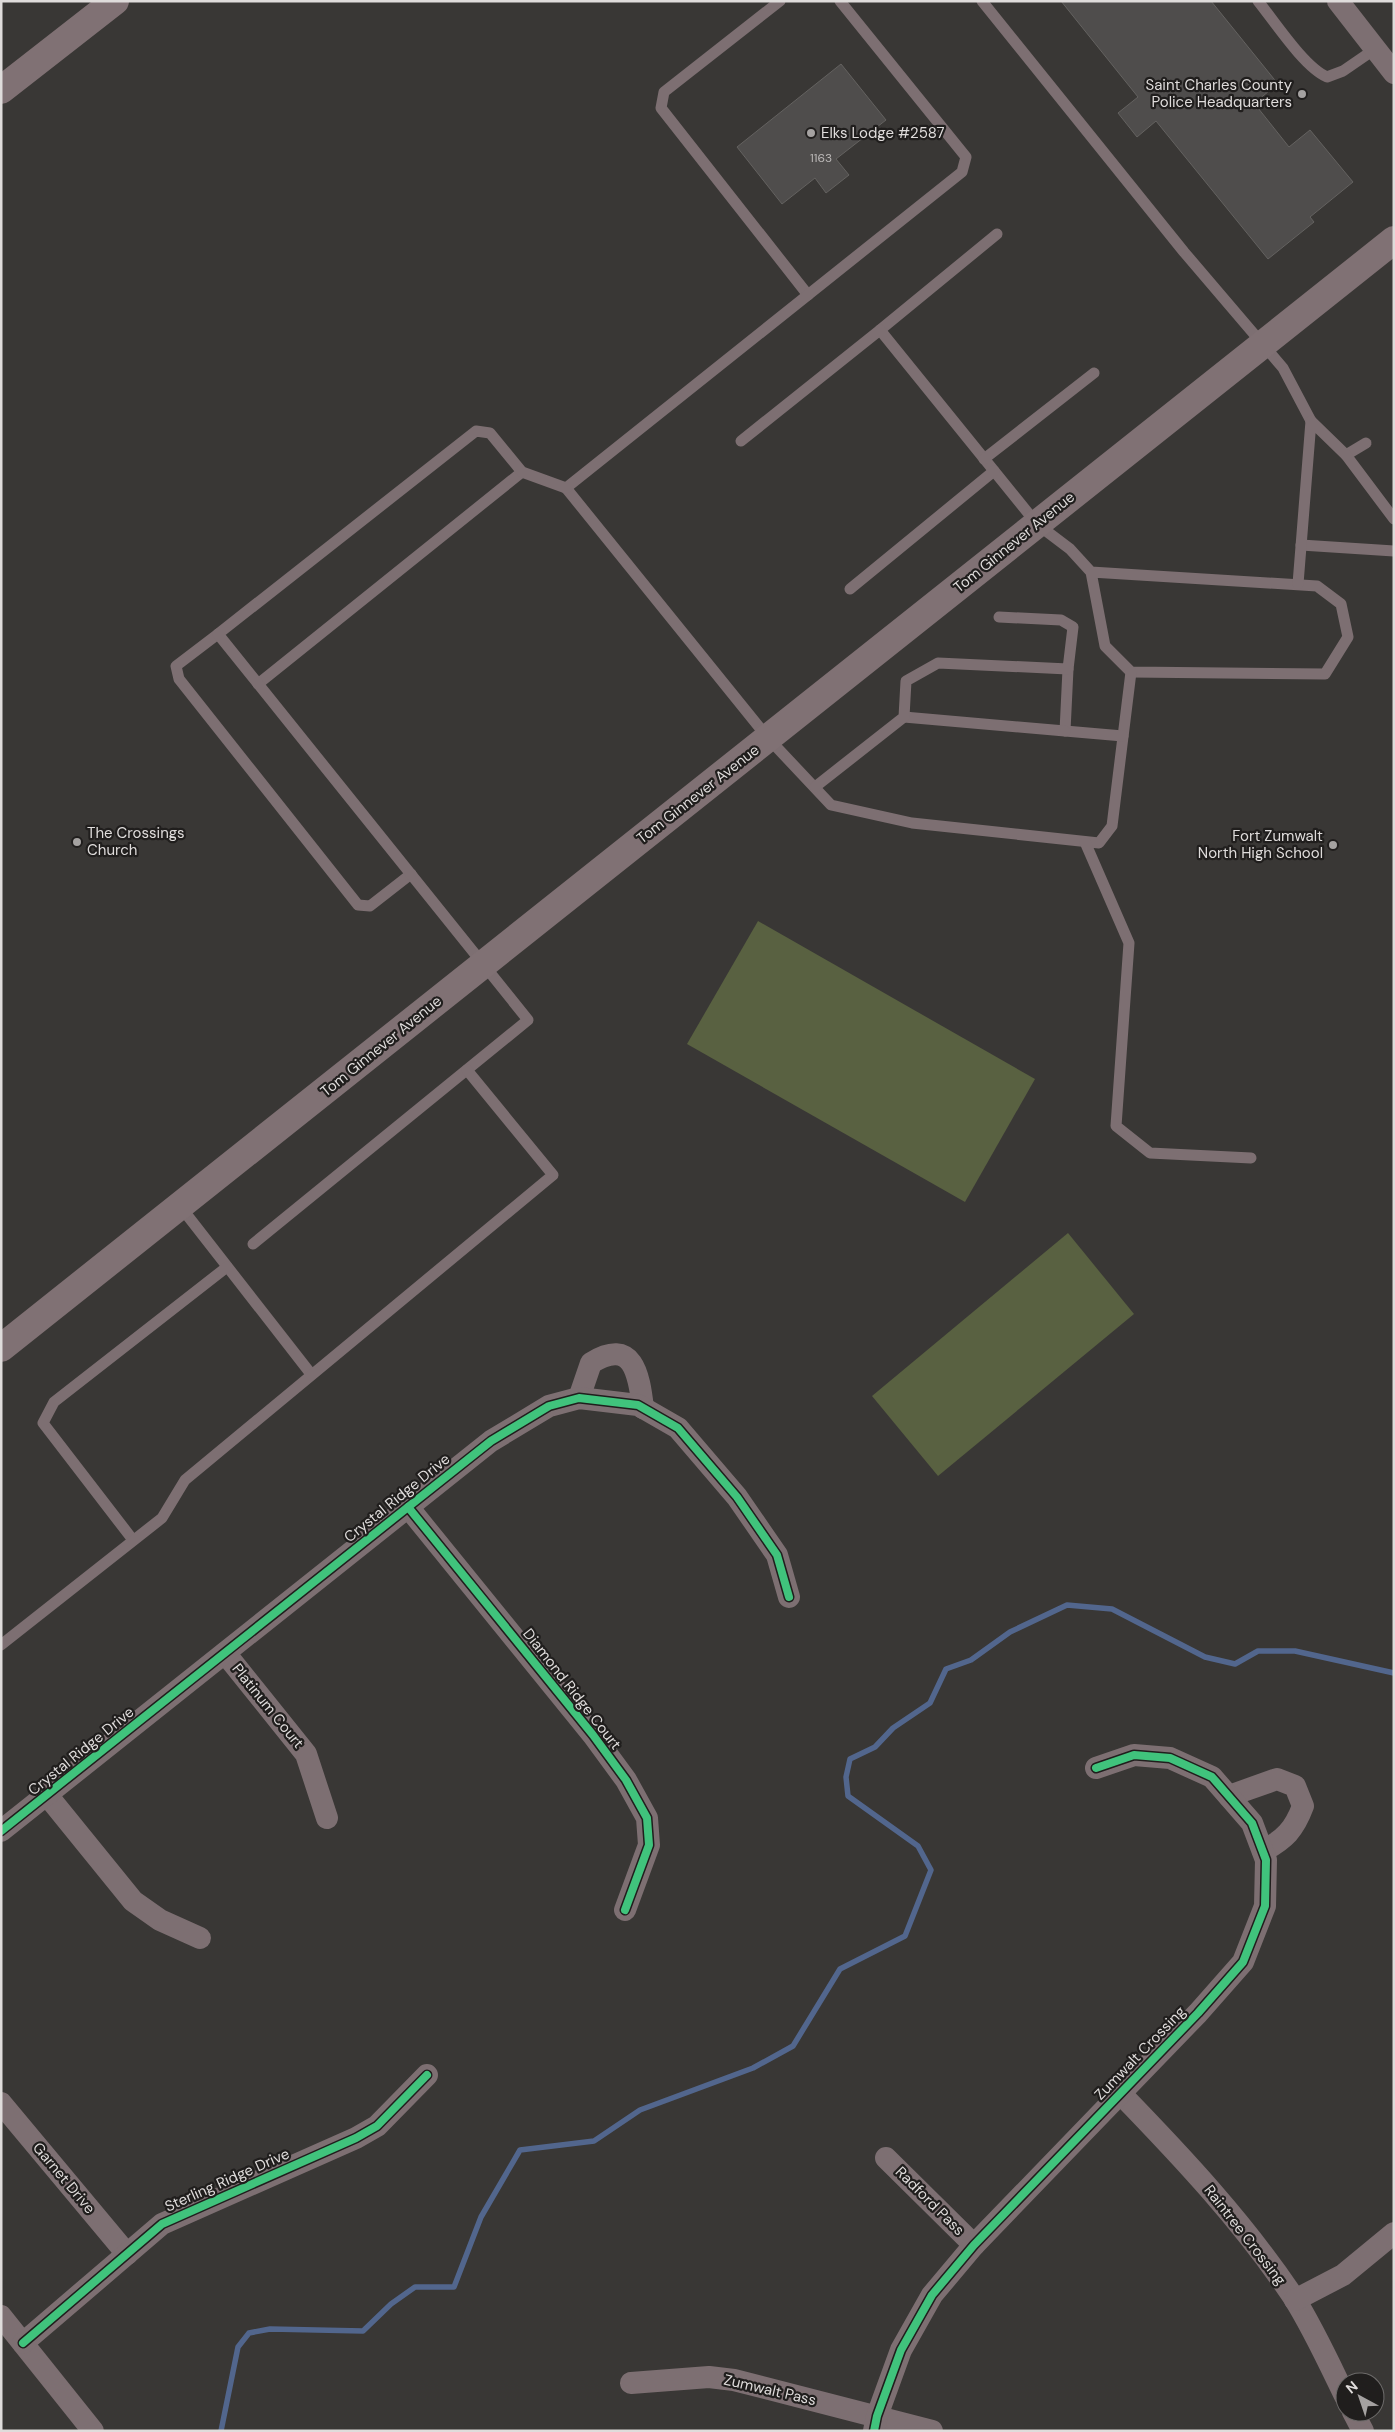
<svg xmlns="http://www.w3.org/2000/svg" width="1395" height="2432" font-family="'DM Sans',sans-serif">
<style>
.green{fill:#596141}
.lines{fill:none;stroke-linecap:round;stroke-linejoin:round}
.stream{stroke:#52668d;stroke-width:5.5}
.building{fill:#4f4d4c;stroke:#646260}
.lane{stroke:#7d6f72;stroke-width:11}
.street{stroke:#7d6f72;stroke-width:22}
.secondary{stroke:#807174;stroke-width:28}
.cycleway-casing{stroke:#201e1d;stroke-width:11}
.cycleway{stroke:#40c37c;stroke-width:8}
.poi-dot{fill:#a5a2a1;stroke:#201e1d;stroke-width:2}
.labels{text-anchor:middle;stroke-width:4.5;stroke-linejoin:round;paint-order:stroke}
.number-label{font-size:12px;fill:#bbb8b7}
.poi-label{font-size:15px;fill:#dfdcdb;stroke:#201e1d;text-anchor:end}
.street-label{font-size:15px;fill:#dfdcdb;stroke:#201e1d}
</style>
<rect width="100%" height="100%" fill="#393735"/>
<g class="green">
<polygon points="758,921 1035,1079 965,1202 687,1044"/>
<polygon points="1068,1233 1134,1314 938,1476 872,1396"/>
</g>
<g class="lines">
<polyline class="stream" points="221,2431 238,2347 249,2333 270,2329 363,2331 391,2304 415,2287 454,2287 481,2217 520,2150 594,2141 640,2110 753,2068 793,2046 840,1969 905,1936 931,1870 918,1846 848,1796 846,1777 850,1759 875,1747 893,1728 930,1703 946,1669 971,1660 1010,1632 1067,1605 1112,1609 1205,1657 1235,1664 1258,1651 1295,1651 1394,1673"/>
</g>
<g class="building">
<polygon points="1061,1 1211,1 1278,84 1254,103 1289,147 1310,130 1353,182 1310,217 1314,222 1268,259 1156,121 1137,137 1118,113 1138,97"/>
<polygon points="841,64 886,120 836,159 849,175 826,193 815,178 782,204 737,147"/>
</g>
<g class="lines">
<g class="lane">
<polyline points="780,1 664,92 661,108 808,295"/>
<polyline points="982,1 1184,252 1283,368 1311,421"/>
<path d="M1258,1C1275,22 1304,67 1327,77L1343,71L1375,49"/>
<polyline points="880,330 997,234"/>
<polyline points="741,441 880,330 1037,524 1070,549 1091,572 1105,646 1131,672 1325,674 1348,637 1341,604 1317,586 1091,572"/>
<polyline points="1346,455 1366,443"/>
<polyline points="984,459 1094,373"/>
<polyline points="566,488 768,738 831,805 912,823 1099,843 1112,826 1131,672"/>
<polyline points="1301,545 1394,551"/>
<polyline points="1298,584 1311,421 1346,455 1394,519"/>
<polyline points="850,589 994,471"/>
<polyline points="218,634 176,666 179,679 358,905 370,906 411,874"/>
<polyline points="1068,669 1065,731 1123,736"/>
<polyline points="258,684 522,472"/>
<polyline points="904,717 1065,731"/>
<polyline points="815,787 904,717 906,681 938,663 1068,669 1073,627 1061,620 999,617"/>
<polyline points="1085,842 1129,943 1116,1126 1150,1153 1251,1158"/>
<polyline points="180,1206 311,1374"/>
<polyline points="253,1244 528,1020 218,634 476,431 490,433 522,472 566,488 962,172 966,157 840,1"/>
<polyline points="133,1540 43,1423 54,1402 227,1267"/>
<polyline points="1,1645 162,1518 185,1480 553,1175 467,1070"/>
</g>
<g class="street">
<polyline points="1338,1 1394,73"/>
<path d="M579,1398L591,1363C633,1337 639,1374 643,1408"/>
<polyline points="408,1507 593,1735 626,1780 647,1818 649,1845 625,1910"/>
<polyline points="225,1653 306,1754 327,1818"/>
<polyline points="47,1795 133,1901 160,1920 200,1938"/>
<path d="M1229,1796L1277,1779L1295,1786L1303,1806C1294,1830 1285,1839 1263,1851"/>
<polyline points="1,1831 491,1441 549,1406 579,1398 638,1405 678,1428 737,1497 777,1555 789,1597"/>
<path d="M1120,2093C1183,2158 1244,2223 1294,2298C1313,2328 1329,2363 1345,2396"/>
<polyline points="1,2103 127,2254"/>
<polyline points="886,2158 974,2245"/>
<polyline points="1295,2300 1343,2275 1394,2233"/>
<polyline points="1,2316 93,2431"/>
<polyline points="23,2343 162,2224 356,2138 377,2126 427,2075"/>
<polyline points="631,2383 709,2377 734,2380 932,2431"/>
<polyline points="1353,2412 1363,2431"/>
<polyline points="874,2431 877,2416 901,2350 932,2295 974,2245 1198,2013 1243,1962 1265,1906 1266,1860 1252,1823 1212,1777 1170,1758 1134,1755 1096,1768"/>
</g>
<g class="secondary">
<polyline points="1,90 115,1"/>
<polyline points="1,1348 1394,240"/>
</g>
<defs>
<g id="cycleway">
<polyline points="408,1507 593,1735 626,1780 647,1818 649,1845 625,1910"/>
<polyline points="1,1831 491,1441 549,1406 579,1398 638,1405 678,1428 737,1497 777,1555 789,1597"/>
<polyline points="23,2343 162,2224 356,2138 377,2126 427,2075"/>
<polyline points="874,2431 877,2416 901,2350 932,2295 974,2245 1198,2013 1243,1962 1265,1906 1266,1860 1252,1823 1212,1777 1170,1758 1134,1755 1096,1768"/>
</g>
</defs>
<use href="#cycleway" class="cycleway-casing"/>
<use href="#cycleway" class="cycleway"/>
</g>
<g class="poi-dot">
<circle cx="1302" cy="94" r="5"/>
<circle cx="811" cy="133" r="5"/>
<circle cx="77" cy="842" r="5"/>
<circle cx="1333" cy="845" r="5"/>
</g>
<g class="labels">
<g class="number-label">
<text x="821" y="162">1163</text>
</g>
<g class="poi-label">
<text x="1292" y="90">Saint Charles County<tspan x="1292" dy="17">Police Headquarters</tspan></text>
<text x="821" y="138" text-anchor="start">Elks Lodge #2587</text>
<text x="87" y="838" text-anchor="start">The Crossings<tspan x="87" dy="17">Church</tspan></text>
<text x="1323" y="841">Fort Zumwalt<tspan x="1323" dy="17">North High School</tspan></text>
</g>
<g class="street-label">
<text transform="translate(1014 542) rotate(-39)" y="5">Tom Ginnever Avenue</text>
<text transform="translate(698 794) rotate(-38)" y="5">Tom Ginnever Avenue</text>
<text transform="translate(381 1046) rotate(-39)" y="5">Tom Ginnever Avenue</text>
<text transform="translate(397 1498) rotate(-39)" y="5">Crystal Ridge Drive</text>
<text transform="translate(572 1689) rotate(52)" y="5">Diamond Ridge Court</text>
<text transform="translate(268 1706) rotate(51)" y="5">Platinum Court</text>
<text transform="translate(81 1751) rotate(-39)" y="5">Crystal Ridge Drive</text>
<text transform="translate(1140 2053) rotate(-46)" y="5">Zumwalt Crossing</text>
<text transform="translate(64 2178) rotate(50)" y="5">Garnet Drive</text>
<text transform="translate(227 2180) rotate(-24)" y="5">Sterling Ridge Drive</text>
<text transform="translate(930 2201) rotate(45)" y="5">Radford Pass</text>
<text transform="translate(1245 2235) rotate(52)" y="5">Raintree Crossing</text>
<text transform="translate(770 2390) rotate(13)" y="5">Zumwalt Pass</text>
</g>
</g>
<rect width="1395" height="2432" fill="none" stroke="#dfdcdb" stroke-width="5"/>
<g transform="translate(1360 2397) rotate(320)"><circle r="24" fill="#201e1d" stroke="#6c6a69"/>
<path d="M0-4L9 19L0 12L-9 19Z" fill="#a5a2a1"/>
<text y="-8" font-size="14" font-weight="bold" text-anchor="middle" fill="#dfdcdb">N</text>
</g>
</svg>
